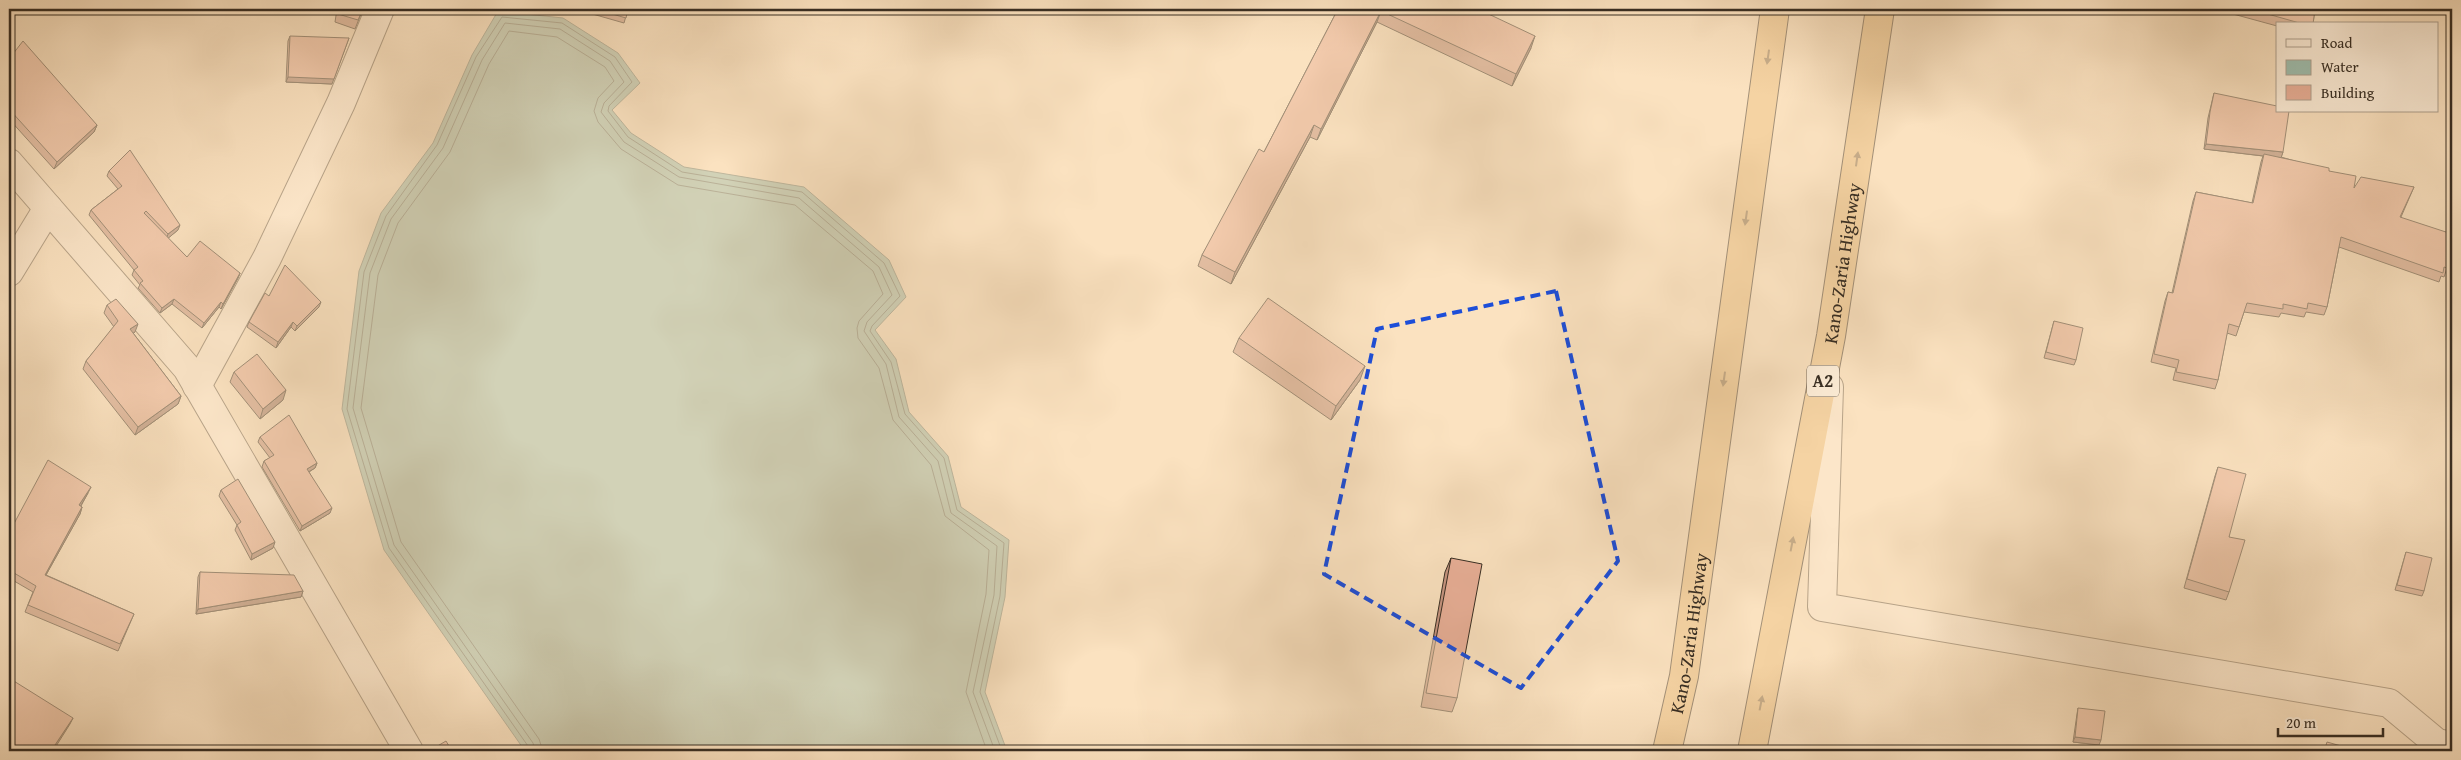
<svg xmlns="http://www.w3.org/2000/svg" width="2461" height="760" font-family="'Gentium Book Plus',serif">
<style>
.water{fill:#9fbeae;stroke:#768476}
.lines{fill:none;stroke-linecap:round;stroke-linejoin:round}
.shore{stroke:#6c7668;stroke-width:1}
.street-casing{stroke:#695b4a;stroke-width:30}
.highway-casing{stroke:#382e23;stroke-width:30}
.street{stroke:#fcecd6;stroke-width:28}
.highway{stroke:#eec180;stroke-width:28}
.wall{fill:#c89682;stroke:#382e23}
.shaded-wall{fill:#a27a6a;stroke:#382e23}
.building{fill:#e8af97;stroke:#382e23}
.oneway{fill:#8a704d}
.marked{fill:none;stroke:#1d4ed8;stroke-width:4;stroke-dasharray:10 6;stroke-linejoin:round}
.labels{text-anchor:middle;stroke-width:4.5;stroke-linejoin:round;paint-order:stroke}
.shield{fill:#fcecd6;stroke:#736759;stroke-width:1}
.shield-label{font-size:18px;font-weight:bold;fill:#382e23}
.street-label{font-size:19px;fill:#382e23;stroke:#fcecd6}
</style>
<rect width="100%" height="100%" fill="#fbe2c0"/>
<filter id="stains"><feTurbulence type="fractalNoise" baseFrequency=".004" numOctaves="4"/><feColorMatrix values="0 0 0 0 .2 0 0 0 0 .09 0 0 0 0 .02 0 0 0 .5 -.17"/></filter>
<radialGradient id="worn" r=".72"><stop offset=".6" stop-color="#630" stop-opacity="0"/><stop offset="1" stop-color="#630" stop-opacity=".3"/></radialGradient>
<polygon class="water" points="498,11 563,18 618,53 640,83 612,110 631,133 684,167 804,187 889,260 906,297 875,330 896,359 909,412 948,456 961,507 1009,540 1005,597 985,692 1007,751 525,751 384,550 342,409 359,271 381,213 433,143 472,55"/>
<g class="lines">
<g class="shore">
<polyline points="529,751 528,746 389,548 347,409 364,272 386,216 437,145 476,57 502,17 562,23 615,57 632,82 609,106 608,111 628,137 682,172 802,192 884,263 900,296 872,326 870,331 891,362 905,414 944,458 957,510 1004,543 1000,596 980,692 1002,751"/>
<polyline points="535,751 533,743 394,545 353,408 370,273 391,219 443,148 482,60 505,23 560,29 610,61 624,82 604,103 601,112 624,142 679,177 799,198 879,267 892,295 867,322 864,331 886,364 899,417 938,461 951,513 997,546 994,595 973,692 995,751"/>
<polyline points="543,751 539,739 401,542 361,408 378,275 398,223 450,152 489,64 509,31 557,37 605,67 614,81 598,98 594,111 598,122 621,149 678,185 795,205 873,271 883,294 859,321 857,328 858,338 879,368 893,420 931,465 945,516 989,550 986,594 966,692 987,751"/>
</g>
<defs>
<g id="street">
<polyline points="9,163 187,368 409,751"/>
<polyline points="9,272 48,208"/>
<polyline points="197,386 267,258 341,103 380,9"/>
<polyline points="1829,387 1822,607 2389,703 2437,743 2452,746"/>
</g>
<g id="highway">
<path id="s1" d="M1667,751L1684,676L1775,9"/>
<path id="s2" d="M1752,751L1831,336L1880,9"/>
</g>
</defs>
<use href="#street" class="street-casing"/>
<use href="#highway" class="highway-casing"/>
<use href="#street" class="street"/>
<use href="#highway" class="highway"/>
</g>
<g class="wall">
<polygon points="337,9 363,9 355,29 335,22"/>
<polygon points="575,9 628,9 624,23"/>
<polygon points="1338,9 1478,9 1531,48 1512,86 1377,22 1317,140 1310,137 1231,284 1198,266 1202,255 1264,152"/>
<polygon points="2234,9 2315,9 2313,24 2277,24 2277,26 2233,14"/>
<polygon points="290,36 332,84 286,82 288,41"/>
<polygon points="9,59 97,125 94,132 54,169 9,119"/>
<polygon points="2214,93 2283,152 2281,157 2329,171 2354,188 2414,187 2401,217 2447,268 2444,277 2441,276 2439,282 2339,247 2327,307 2324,315 2306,312 2304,317 2281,313 2279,317 2244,312 2236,336 2227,333 2218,380 2215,389 2173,380 2176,368 2151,362 2165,301 2168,292 2172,293 2193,201 2196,192 2252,203 2261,162 2263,156 2204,149 2208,118"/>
<polygon points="109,171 178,230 168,238 187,257 240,273 238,278 221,309 219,307 202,328 172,304 160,313 138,288 140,285 132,275 134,270 89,215 91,210 118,189 107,176"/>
<polygon points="269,296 319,307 295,331 291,327 276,348 247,327 249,322"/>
<polygon points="107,305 135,332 133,333 181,396 178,404 135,435 83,369 86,361 114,327 104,313"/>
<polygon points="2054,321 2076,360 2074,365 2044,358"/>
<polygon points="1239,338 1360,380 1331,420 1233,352"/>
<polygon points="234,372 283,400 260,419 230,382"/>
<polygon points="260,437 317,463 315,468 309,472 330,513 300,531 262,467 264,461 270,458 258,442"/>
<polygon points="2218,467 2229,537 2229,592 2226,600 2184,588 2215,476"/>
<polygon points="221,490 273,548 251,560 235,530 237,525 219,496"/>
<polygon points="88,493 81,506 82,507 80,514 46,575 134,614 118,651 25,612 33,592 9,578 9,533"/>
<polygon points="2406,552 2424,591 2422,596 2395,590"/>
<polygon points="1451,558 1457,698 1452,712 1421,707 1445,572"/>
<polygon points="200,572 303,591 301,597 196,614 198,577"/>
<polygon points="2078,708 2099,745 2073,742 2077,714"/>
</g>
<g class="shaded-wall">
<polygon points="1381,11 1377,22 1317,140 1321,129"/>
<polygon points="1535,36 1531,48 1512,86 1516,74"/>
<polygon points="349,38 332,84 286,82 288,77"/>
<polygon points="97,125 94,132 54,169 57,162"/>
<polygon points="1314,125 1310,137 1231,284 1235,272"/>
<polygon points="2206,144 2283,152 2281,158 2204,149"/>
<polygon points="180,225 178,230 166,240 168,234"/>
<polygon points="240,273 238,278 221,309 223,304"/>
<polygon points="174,299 172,304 160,313 162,308"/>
<polygon points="221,302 219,307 202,328 204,323"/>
<polygon points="321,302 319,307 295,331 297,326"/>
<polygon points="293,322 291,327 276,348 278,342"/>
<polygon points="138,324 135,332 127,337 130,329"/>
<polygon points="1365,366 1360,380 1331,420 1336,406"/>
<polygon points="286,390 283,400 260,419 263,409"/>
<polygon points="181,396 178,404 135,435 138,427"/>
<polygon points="317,463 315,468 305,474 307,469"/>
<polygon points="91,487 88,493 77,512 79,505"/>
<polygon points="82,507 80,514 42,582 45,575"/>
<polygon points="332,508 330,513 300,531 302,526"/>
<polygon points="275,542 273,548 251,560 252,554"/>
<polygon points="303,591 301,597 196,614 198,609"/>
<polygon points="73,718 70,724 53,751 51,751"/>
<polygon points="2075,737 2101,740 2099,745 2073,742"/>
</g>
<g class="building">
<polygon points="339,9 363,9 358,20 338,14"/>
<polygon points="595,9 628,9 626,18"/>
<polygon points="1338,9 1478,9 1535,36 1516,74 1381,11 1321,129 1314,125 1235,272 1202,255 1259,149 1264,152"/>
<polygon points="2250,9 2315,9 2313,24 2303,24"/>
<polygon points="290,36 349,38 334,79 288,77"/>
<polygon points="23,41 97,125 57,162 9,109 9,59"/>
<polygon points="2214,93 2277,106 2277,111 2289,111 2283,152 2206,144 2210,112"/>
<polygon points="130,150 180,225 168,234 146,211 144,213 187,257 200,241 240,273 223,304 221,302 204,323 174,299 162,308 140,283 143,281 134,270 138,267 91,210 122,186 109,171"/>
<polygon points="2264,154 2329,168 2329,171 2356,176 2354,188 2361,177 2414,187 2400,217 2452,234 2452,251 2447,268 2444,267 2443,273 2341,237 2327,307 2308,303 2307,309 2283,304 2283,309 2247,303 2239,327 2229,324 2218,380 2176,372 2179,360 2154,354 2168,292 2173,293 2196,192 2253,203"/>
<polygon points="285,265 321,302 297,326 293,322 278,342 249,322 265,293 269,296"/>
<polygon points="1268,298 1365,366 1336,406 1239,338"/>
<polygon points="116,299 138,324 130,329 181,396 138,427 86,361 118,321 107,305"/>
<polygon points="2054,321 2083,328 2076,360 2046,352"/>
<polygon points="257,354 286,390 263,409 234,372"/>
<polygon points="289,415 317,463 307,469 332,508 302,526 264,461 274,455 260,437"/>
<polygon points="48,460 91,487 79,505 82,507 45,575 134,614 120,644 28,605 36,586 9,570 9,533"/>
<polygon points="2218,467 2246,474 2229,537 2245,540 2229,592 2187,579"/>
<polygon points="238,479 275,542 252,554 237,525 241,522 221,490"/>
<polygon points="2406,552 2432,558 2424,591 2397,585"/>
<polygon points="1451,558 1482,564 1457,698 1426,693"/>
<polygon points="200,572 294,575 303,591 198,609"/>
<polygon points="9,678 73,718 51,751 9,751"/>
<polygon points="2078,708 2105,711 2101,740 2075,737"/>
<polygon points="446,741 452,751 429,751"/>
<polygon points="2327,742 2359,751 2324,751"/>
</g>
<defs><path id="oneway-solid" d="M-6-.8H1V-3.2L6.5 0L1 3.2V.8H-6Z" transform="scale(1.25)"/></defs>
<g class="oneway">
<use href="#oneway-solid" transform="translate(1768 57) rotate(98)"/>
<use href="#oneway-solid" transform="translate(1857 159) rotate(-82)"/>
<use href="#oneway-solid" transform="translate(1746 218) rotate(98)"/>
<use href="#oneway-solid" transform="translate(1724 379) rotate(98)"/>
<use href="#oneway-solid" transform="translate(1792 544) rotate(-79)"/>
<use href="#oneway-solid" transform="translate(1761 703) rotate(-79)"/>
</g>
<path d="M0 0H2461V760H0ZM1556,291L1618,561L1521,688L1324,574L1377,329Z" fill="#fbe2c0" fill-opacity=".55" fill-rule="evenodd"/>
<path class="marked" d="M1556,291L1618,561L1521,688L1324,574L1377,329Z"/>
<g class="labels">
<rect class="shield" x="1807" y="365.5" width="32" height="31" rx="4"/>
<g class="shield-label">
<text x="1823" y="387">A2</text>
</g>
<g class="street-label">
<text dy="7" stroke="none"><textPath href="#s2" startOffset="496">Kano-Zaria Highway</textPath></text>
<text dy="7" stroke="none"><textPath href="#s1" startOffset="120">Kano-Zaria Highway</textPath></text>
</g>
</g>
<rect width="2461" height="760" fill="none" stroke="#fbe2c0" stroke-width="30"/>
<rect x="10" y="10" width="2441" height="740" fill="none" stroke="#382e23" stroke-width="2.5"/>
<rect x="15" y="15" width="2431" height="730" fill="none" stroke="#382e23"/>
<rect x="2276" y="22" width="162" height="90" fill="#fcecd6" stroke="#aea08e"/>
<rect x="2286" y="39" width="25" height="8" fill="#fcecd6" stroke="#aea08e"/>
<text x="2321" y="48" font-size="15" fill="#382e23">Road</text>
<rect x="2286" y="60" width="25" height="15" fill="#9fbeae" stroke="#aea08e"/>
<text x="2321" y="72" font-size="15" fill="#382e23">Water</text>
<rect x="2286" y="85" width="25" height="15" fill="#e8af97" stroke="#aea08e"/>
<text x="2321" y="98" font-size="15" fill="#382e23">Building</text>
<path d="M2278 728v8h105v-8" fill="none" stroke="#382e23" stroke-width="2.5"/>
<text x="2286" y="728" font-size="15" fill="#382e23" stroke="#fcecd6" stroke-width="4" paint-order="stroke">20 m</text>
<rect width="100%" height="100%" filter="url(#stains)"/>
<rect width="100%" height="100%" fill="url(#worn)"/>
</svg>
